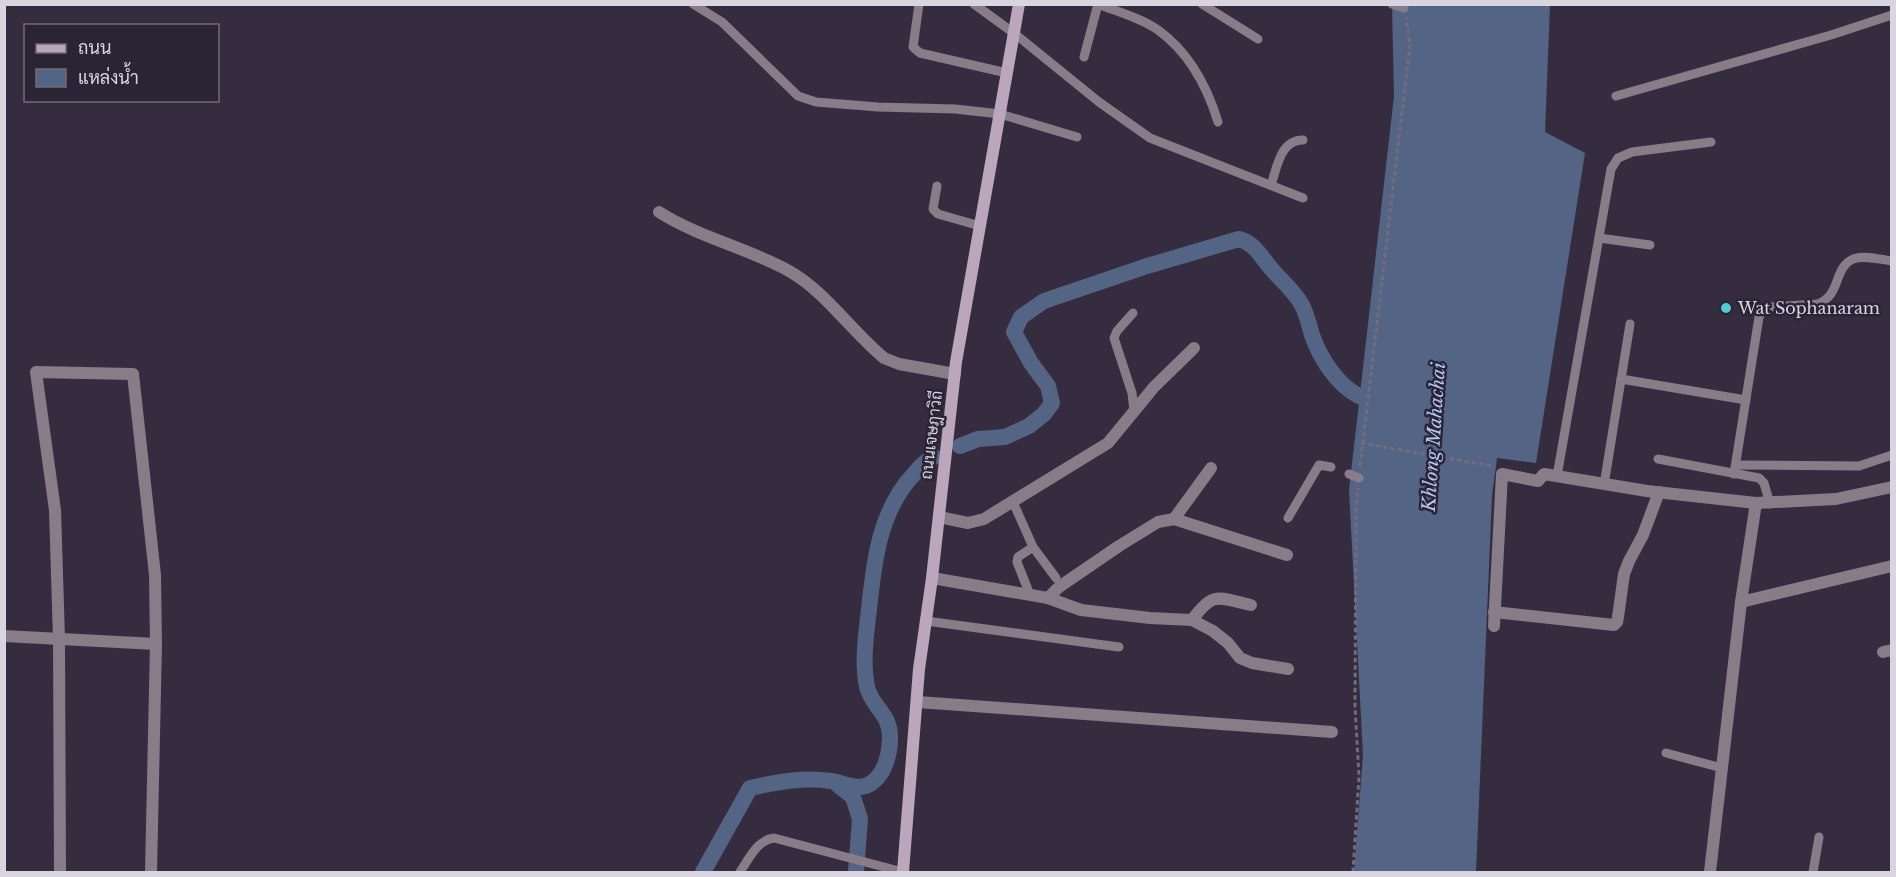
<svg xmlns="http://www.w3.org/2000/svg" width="1896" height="877" font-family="'Libre Baskerville',Sarabun,serif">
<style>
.water{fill:#536484}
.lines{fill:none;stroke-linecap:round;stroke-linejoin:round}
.canal{stroke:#536484;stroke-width:16}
.path{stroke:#736c7c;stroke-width:3;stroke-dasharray:4.5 3;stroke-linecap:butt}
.lane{stroke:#897c89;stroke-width:9}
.street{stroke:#897c89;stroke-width:12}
.secondary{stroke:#bba6bb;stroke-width:12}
.poi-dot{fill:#51ccd2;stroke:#2b2435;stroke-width:2}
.labels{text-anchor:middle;stroke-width:5;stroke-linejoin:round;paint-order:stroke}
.poi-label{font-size:16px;fill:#d9d5e0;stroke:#2b2435;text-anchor:start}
.street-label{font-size:16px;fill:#d9d5e0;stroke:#2b2435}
.water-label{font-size:18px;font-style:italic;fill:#b1c9f6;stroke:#2b2435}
</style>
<rect width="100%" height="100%" fill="#352d3f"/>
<polygon class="water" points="1392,5 1550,5 1545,132 1585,153 1536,463 1497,458 1492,496 1476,872 1354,872 1363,755 1349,490 1394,96"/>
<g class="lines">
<g class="canal">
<path d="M960,446L978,439L1005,437L1029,426L1044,414L1052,403L1048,386L1031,363L1014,332L1021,317L1044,301L1147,266L1239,239C1254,243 1260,255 1269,266C1280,280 1293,289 1302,305C1307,315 1309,325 1312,335C1320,358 1337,385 1359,396"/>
<polyline points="838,785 853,797 860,819 856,872"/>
<path d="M703,872L750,788C777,782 803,777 831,781C845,783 861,793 874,781C885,772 890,753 890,739C891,713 872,708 867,687C862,662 866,635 869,609C874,562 879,511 914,474C920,467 926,460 934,457"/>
</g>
<g class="path">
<polyline points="1361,443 1492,466"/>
<polyline points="1360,466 1410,45 1406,17"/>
<polyline points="1353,872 1359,777 1355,706 1356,516 1358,488"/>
</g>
<g class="lane">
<polyline points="693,4 722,22 798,96 816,102 878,107 955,109 1000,114 1077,137"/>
<polyline points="919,4 913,47 920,53 1007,73"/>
<polyline points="974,4 1015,34 1099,102 1150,138 1303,198"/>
<path d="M1098,4C1118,12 1141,18 1158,30C1190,53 1207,86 1218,122"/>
<polyline points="1202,4 1258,39"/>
<polyline points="1392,4 1404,8"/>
<polyline points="1084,57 1098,4"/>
<polyline points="1616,96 1831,35 1892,15"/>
<path d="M1271,185C1277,168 1280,140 1303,140"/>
<polyline points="937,186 933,209 938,214 980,226"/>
<polyline points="1599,238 1650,245"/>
<polyline points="1133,313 1117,331 1114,338 1132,393 1134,411"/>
<polyline points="1621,379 1746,400"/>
<polyline points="1658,459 1759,478 1764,483 1770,504"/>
<polyline points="1736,465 1859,466 1892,455"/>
<polyline points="1349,474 1359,478"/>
<path d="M1734,474L1759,317L1763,310L1771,307L1818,304C1842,294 1833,268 1853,259C1863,255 1880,259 1892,261"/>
<polyline points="1557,476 1611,169 1618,158 1632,152 1711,142"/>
<polyline points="1604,485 1630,324"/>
<polyline points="1013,502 1033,547 1018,557 1017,562 1030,595"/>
<polyline points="1288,518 1319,465 1331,467"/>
<polyline points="1033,547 1056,578"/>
<polyline points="926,621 1119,647"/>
<polyline points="1666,753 1722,768"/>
<path d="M740,872C749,859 757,840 774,838L903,872"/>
<polyline points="1813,872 1819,837"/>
</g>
<g class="street">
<path d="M659,212C700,238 748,248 789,271C825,291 852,332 884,358L899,364L955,374"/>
<polyline points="939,517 968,523 984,519 1108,443 1154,387 1194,348"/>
<polyline points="1174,519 1287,555"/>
<polyline points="932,578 1048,598 1059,587 1119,546 1158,522 1174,519 1211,468"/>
<path d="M1048,598L1081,610L1150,618L1192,620C1214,590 1218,598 1251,605"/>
<polyline points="1741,602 1892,566"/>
<polyline points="1494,612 1614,625 1617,622 1618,617 1624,574 1629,561 1643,535 1659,492"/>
<polyline points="1192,620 1213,631 1228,643 1240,658 1252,663 1288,669"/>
<polyline points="1494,626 1502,474 1538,481 1544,474 1647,491 1756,503 1836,499 1892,487"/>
<polyline points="4,636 156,644"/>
<polyline points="1883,652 1892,650"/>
<polyline points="918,702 1332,732"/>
<polyline points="60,872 59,639 55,510 36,372 133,374 155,575 156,644 151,872"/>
<polyline points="1710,872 1741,602 1756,503"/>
</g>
<polyline class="secondary" points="903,872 919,669 932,578 956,362 1019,4"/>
</g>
<circle class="poi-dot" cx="1726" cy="308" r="6"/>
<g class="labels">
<g class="poi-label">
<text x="1738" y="314">Wat Sophanaram</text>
</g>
<g class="street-label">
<text transform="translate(931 435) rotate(-83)" y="6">ถนนเจษฎาวิถี</text>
</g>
<g class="water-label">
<text transform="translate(1434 437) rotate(-86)" y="6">Khlong Mahachai</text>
</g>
</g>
<rect width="1896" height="877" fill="none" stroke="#d9d5e0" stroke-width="12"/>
<rect x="24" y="24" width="195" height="78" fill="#2b2435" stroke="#716b79" stroke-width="1.5"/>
<rect x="36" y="44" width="30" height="9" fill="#bba6bb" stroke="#716b79" stroke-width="1.5"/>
<text x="78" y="54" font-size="18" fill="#d9d5e0">ถนน</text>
<rect x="36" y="69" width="30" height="18" fill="#536484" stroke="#716b79" stroke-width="1.5"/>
<text x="78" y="84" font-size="18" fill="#d9d5e0">แหล่งน้ำ</text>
</svg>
